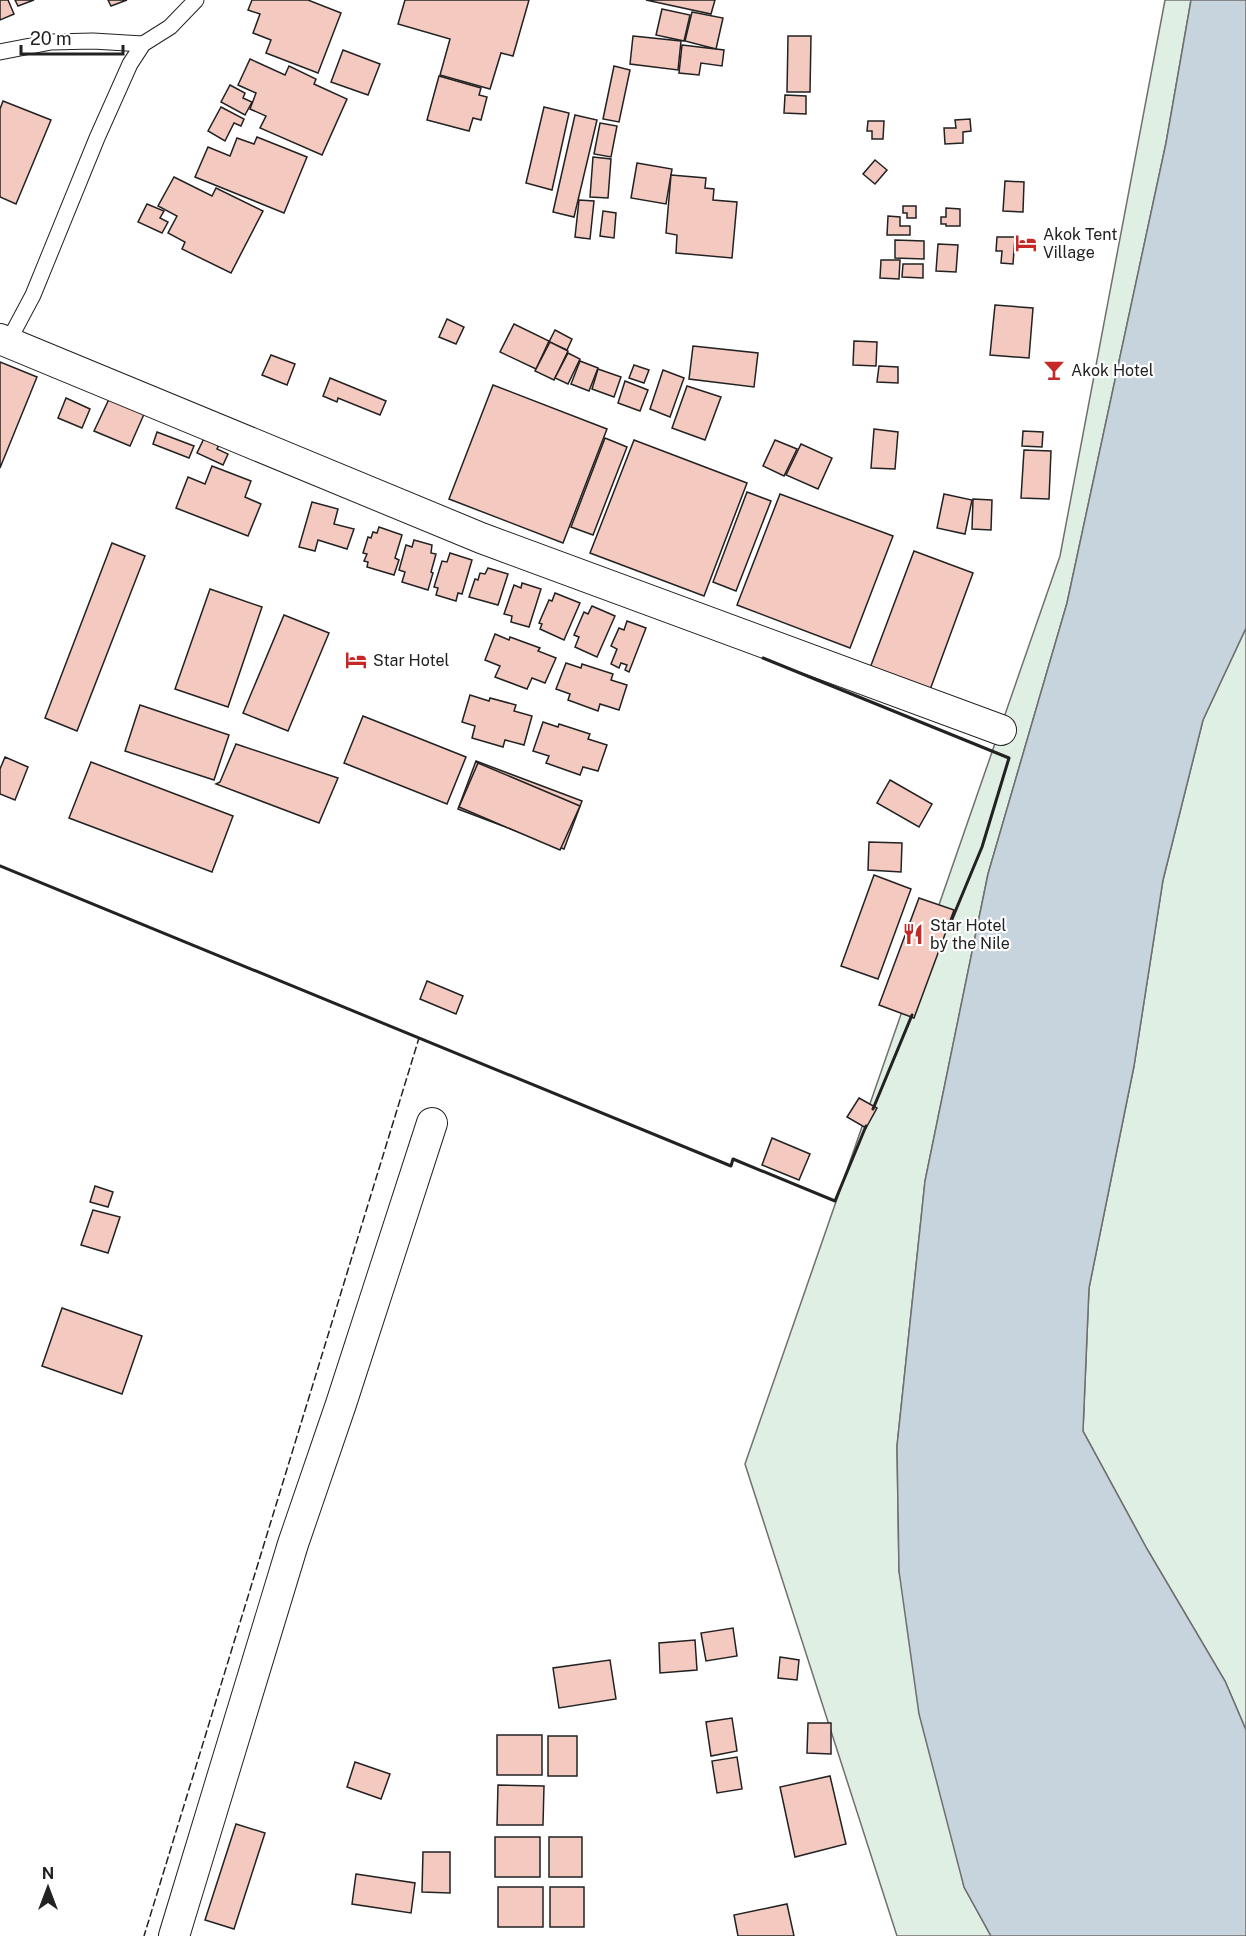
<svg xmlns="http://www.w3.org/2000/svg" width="1246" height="1936" font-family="'Public Sans',sans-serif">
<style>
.green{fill:#e0efe3;stroke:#6f6f6f;stroke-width:1.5}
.water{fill:#c7d3dd;stroke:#6f6f6f;stroke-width:1.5}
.building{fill:#f3c9c0;stroke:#222;stroke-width:1.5}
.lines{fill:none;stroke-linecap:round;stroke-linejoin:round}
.service-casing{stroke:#222;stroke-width:17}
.minor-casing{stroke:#222;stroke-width:32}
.service{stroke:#fff;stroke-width:15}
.minor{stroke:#fff;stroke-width:30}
.fence{stroke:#222;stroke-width:1.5;stroke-dasharray:8 3;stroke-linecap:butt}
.wall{stroke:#222;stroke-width:3}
.labels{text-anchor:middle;stroke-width:4.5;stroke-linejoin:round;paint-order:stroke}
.poi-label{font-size:16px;fill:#222;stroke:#fff;text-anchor:start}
</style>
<rect width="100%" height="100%" fill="#fff"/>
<g class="green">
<polygon points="1165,0 1191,0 1166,143 1067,603 988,874 925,1181 897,1446 899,1571 964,1887 991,1936 897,1936 745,1464 1060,556"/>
<polygon points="1246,628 1246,1730 1225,1681 1147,1549 1083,1431 1089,1288 1134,1066 1163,880 1203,720"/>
</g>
<polygon class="water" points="1191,0 1246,0 1246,628 1203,720 1163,880 1134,1066 1089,1288 1083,1431 1147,1549 1225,1681 1246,1730 1246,1936 991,1936 964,1887 919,1714 899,1571 897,1446 925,1181 988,874 1067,603 1166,143"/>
<g class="building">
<polygon points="0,0 8,0 14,14 0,20"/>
<polygon points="15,0 34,0 18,6"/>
<polygon points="108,0 127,0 111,6"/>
<polygon points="252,0 308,0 341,13 318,73 266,53 271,40 253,33 260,14 248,10"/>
<polygon points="405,0 529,0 513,56 501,53 490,89 440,75 450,39 398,24"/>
<polygon points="646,0 715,0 711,14"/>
<polygon points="662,9 690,15 684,41 656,35"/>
<polygon points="692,12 723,18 716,49 685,41"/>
<polygon points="633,36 681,41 678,70 630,64"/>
<polygon points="788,36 811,36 810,92 787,92"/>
<polygon points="682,45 724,50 722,66 701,63 699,75 679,73"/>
<polygon points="343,50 380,64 368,95 331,82"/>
<polygon points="250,59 285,75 289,66 316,79 314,84 347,99 322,155 260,128 266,116 250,109 256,93 238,85"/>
<polygon points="614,66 630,70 619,122 603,119"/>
<polygon points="439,76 481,88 479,95 487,97 481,120 473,118 469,131 427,120"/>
<polygon points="230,85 245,93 243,98 252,102 245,115 221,102"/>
<polygon points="785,95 806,96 806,114 784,113"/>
<polygon points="3,101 51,120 16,204 0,197 0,109"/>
<polygon points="221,107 244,119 241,126 234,123 225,141 208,131"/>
<polygon points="544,107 569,113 552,190 526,183"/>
<polygon points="575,115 597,120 574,217 553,212"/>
<polygon points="970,119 971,131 963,132 963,143 945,144 944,128 956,128 955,120"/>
<polygon points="868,121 884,121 883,139 872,139 872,131 867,131"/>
<polygon points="600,123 617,126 611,157 594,154"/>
<polygon points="257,137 307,157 284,213 195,177 208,147 230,156 237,138 254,144"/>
<polygon points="593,157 611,159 608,198 590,197"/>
<polygon points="875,160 887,170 875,184 863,174"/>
<polygon points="637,163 672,169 666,204 631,198"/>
<polygon points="671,175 706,178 705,188 714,189 713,200 737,202 732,258 676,253 677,235 666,233"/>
<polygon points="174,177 212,196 216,188 263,211 231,273 182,249 185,242 168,233 177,216 158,206"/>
<polygon points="1005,181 1024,182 1023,212 1003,211"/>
<polygon points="579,200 594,201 590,239 575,237"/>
<polygon points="147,204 164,211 160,218 168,222 162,233 138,222"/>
<polygon points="903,206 916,206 916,218 907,218 907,213 903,213"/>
<polygon points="946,208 960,209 960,226 946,226 946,224 941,224 941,217 946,217"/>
<polygon points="603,211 616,213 614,238 600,236"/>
<polygon points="888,216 900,217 900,226 910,226 910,235 887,235"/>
<polygon points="997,237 1015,237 1013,264 1001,263 1002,251 996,251"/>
<polygon points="895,240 924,241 924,259 895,258"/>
<polygon points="938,244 958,245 956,272 936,271"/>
<polygon points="881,260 900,260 899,279 880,278"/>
<polygon points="903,264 923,264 923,278 902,277"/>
<polygon points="995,305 1033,308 1029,358 990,355"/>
<polygon points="447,319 464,327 456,344 439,337"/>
<polygon points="514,324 549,341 536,369 500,352"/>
<polygon points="555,330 572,339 567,350 549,342"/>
<polygon points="854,341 877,342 876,366 853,365"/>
<polygon points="550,342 568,351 554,380 535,371"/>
<polygon points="693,346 758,353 754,387 689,379"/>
<polygon points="568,353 580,359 568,384 555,378"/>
<polygon points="271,355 295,364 287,385 262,375"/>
<polygon points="580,361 598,368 589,391 571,384"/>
<polygon points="0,362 37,377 0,468"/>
<polygon points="634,365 649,370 644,383 629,378"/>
<polygon points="879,366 898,367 898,383 877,382"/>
<polygon points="598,369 621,377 614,397 592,389"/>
<polygon points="663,370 684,378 670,417 650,409"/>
<polygon points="330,378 386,401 380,415 338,398 337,402 323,396"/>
<polygon points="625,381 648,390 640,411 618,403"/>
<polygon points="493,385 607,429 563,543 449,499"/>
<polygon points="687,386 721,397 705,440 672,428"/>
<polygon points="110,397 145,412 130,446 94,431"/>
<polygon points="66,398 90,409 82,428 58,418"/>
<polygon points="209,428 224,435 217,449 228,454 223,465 197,453"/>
<polygon points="874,429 898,432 895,469 871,468"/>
<polygon points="1023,431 1043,432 1042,447 1022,446"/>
<polygon points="157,432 194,446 189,458 153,444"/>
<polygon points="605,438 627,447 593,535 571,527"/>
<polygon points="634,440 747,483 704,596 590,553"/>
<polygon points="775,440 797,449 784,476 763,466"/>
<polygon points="801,444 832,458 818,489 786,475"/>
<polygon points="1024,450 1051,451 1049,499 1021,498"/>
<polygon points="212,466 251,481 245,497 261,504 248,536 176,508 188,477 205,484"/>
<polygon points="747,492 771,501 736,591 713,582"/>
<polygon points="780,494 893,536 850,648 737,605"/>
<polygon points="944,494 972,500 965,534 937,528"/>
<polygon points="973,499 992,500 991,530 972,529"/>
<polygon points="312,502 338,509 334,524 354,529 347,549 318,540 315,551 299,547"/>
<polygon points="379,527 402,535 395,558 399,560 394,575 367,567 368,562 364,561 367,554 363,553 368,537 371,538 373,532 377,533"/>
<polygon points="414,540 432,545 431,553 436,554 431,572 433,573 428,590 402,582 405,572 399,570 406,545 412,547"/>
<polygon points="112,543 145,556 77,731 45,718"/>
<polygon points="914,551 973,573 927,698 867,676"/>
<polygon points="450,553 472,560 462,594 458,593 456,601 436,595 438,588 434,587 442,561 447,562"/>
<polygon points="488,568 508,574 498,605 469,597 475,579 478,580 480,573 485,574"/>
<polygon points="522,583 541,589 529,627 511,622 512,616 504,614 514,585 521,588"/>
<polygon points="210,589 262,607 228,707 175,689"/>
<polygon points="555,593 580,603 564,640 540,629 542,624 539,623 549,600 552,601"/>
<polygon points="592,606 615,616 597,657 575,647 579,637 574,635 584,612 588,614"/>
<polygon points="284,615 329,633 288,731 243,713"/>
<polygon points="627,621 646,628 629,672 625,670 627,665 621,663 619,668 611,664 617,649 611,646 619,628 624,630"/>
<polygon points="495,634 509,640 510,637 540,648 538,651 556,658 545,683 532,678 527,689 495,677 500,666 485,660"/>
<polygon points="566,663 581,668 582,664 613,674 611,680 627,685 619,710 600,704 598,711 568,700 570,694 556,689"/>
<polygon points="470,695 489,701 490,698 516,705 514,711 532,716 524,745 505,740 503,747 472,738 475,726 462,722"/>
<polygon points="140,705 229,735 214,780 125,751"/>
<polygon points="363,716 466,757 447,804 344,763"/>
<polygon points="543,722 558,727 559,724 590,734 588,739 607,745 598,771 583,767 580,775 546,763 549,756 533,751"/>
<polygon points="236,744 338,778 319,823 216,784 220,782"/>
<polygon points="5,757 28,767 15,800 0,794 0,769"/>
<polygon points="476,761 582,801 564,849 458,809"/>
<polygon points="91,762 233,816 212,872 69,818"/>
<polygon points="478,763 580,806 560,850 459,807"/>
<polygon points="890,780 932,804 919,827 877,803"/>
<polygon points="869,842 902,843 901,872 868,870"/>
<polygon points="874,875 911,889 878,979 841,966"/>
<polygon points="919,898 954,910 914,1018 879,1005"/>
<polygon points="427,981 463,996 456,1014 420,999"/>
<polygon points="859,1098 877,1108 866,1128 847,1117"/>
<polygon points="772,1138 810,1154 799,1180 762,1165"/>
<polygon points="95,1186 113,1192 108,1207 90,1202"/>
<polygon points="93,1210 120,1217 108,1253 81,1245"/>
<polygon points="62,1308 142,1336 122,1394 42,1366"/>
<polygon points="733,1628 737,1656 706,1661 701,1633"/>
<polygon points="695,1640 697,1670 660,1673 659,1643"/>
<polygon points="780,1657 799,1660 797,1680 778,1678"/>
<polygon points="610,1660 616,1699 559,1708 553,1668"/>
<polygon points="732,1718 737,1751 711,1756 706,1722"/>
<polygon points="808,1723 831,1723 831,1754 807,1753"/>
<rect x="497" y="1735" width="45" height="40"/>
<rect x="548" y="1736" width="29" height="40"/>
<polygon points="737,1757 742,1789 717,1793 712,1761"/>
<polygon points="355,1762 390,1774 381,1799 347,1787"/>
<polygon points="830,1776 846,1844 795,1857 780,1787"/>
<polygon points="498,1785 544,1786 543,1825 497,1825"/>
<polygon points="236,1824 265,1833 234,1929 205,1920"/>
<rect x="495" y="1837" width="45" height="40"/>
<rect x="549" y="1837" width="33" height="40"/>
<polygon points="423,1852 450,1852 450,1893 422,1892"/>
<polygon points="356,1874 415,1883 411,1913 352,1904"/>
<rect x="498" y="1887" width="45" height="40"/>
<rect x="550" y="1887" width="34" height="40"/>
<polygon points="787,1904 794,1936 738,1936 734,1915"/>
</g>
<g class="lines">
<defs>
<g id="service">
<polyline points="0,52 51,42 93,41 143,44"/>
<polyline points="8,342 33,295 97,138 130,64 143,44 170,27 196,0"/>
</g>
<g id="minor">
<polyline points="0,339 481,538 1001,730"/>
<polyline points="174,1936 293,1544 341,1404 432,1123"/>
</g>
</defs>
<use href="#service" class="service-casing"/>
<use href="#minor" class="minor-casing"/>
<use href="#service" class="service"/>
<use href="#minor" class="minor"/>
<polyline class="fence" points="0,866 419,1038 144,1936"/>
<g class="wall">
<polyline points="763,658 1009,758 982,847 950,924"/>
<polyline points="0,866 731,1166 733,1159 835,1201 866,1126"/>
<polyline points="873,1109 912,1015"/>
</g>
</g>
<defs>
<symbol id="hotel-bare" viewBox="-9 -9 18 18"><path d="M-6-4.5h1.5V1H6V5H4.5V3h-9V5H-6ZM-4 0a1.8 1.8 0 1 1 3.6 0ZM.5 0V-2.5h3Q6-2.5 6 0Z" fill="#c62828" stroke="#fff" stroke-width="2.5" paint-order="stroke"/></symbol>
<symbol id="bar-bare" viewBox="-9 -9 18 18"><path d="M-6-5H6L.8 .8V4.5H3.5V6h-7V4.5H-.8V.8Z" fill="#c62828" stroke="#fff" stroke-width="2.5" paint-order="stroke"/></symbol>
<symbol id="restaurant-bare" viewBox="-9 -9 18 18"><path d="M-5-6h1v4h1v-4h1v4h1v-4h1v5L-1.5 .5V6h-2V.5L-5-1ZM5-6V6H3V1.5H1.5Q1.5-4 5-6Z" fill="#c62828" stroke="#fff" stroke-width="2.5" paint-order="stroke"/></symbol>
</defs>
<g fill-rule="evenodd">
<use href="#hotel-bare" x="1011" y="228" width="30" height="30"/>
<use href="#bar-bare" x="1039" y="355" width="30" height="30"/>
<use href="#hotel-bare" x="341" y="645" width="30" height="30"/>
<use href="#restaurant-bare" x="898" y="919" width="30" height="30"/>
</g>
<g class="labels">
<g class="poi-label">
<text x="1043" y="240">Akok Tent<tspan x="1043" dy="18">Village</tspan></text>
<text x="1071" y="376">Akok Hotel</text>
<text x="373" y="666">Star Hotel</text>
<text x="930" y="931">Star Hotel<tspan x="930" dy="18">by the Nile</tspan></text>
</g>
</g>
<g transform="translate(48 1888)" stroke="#ffffff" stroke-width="4.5" paint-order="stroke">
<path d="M0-4.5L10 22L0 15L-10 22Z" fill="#222222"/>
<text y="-9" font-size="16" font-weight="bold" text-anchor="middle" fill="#222222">N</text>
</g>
<path d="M21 45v9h102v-9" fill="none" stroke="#222222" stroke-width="3"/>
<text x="30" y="45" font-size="18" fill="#222222" stroke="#ffffff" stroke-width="4.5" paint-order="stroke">20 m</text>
</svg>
